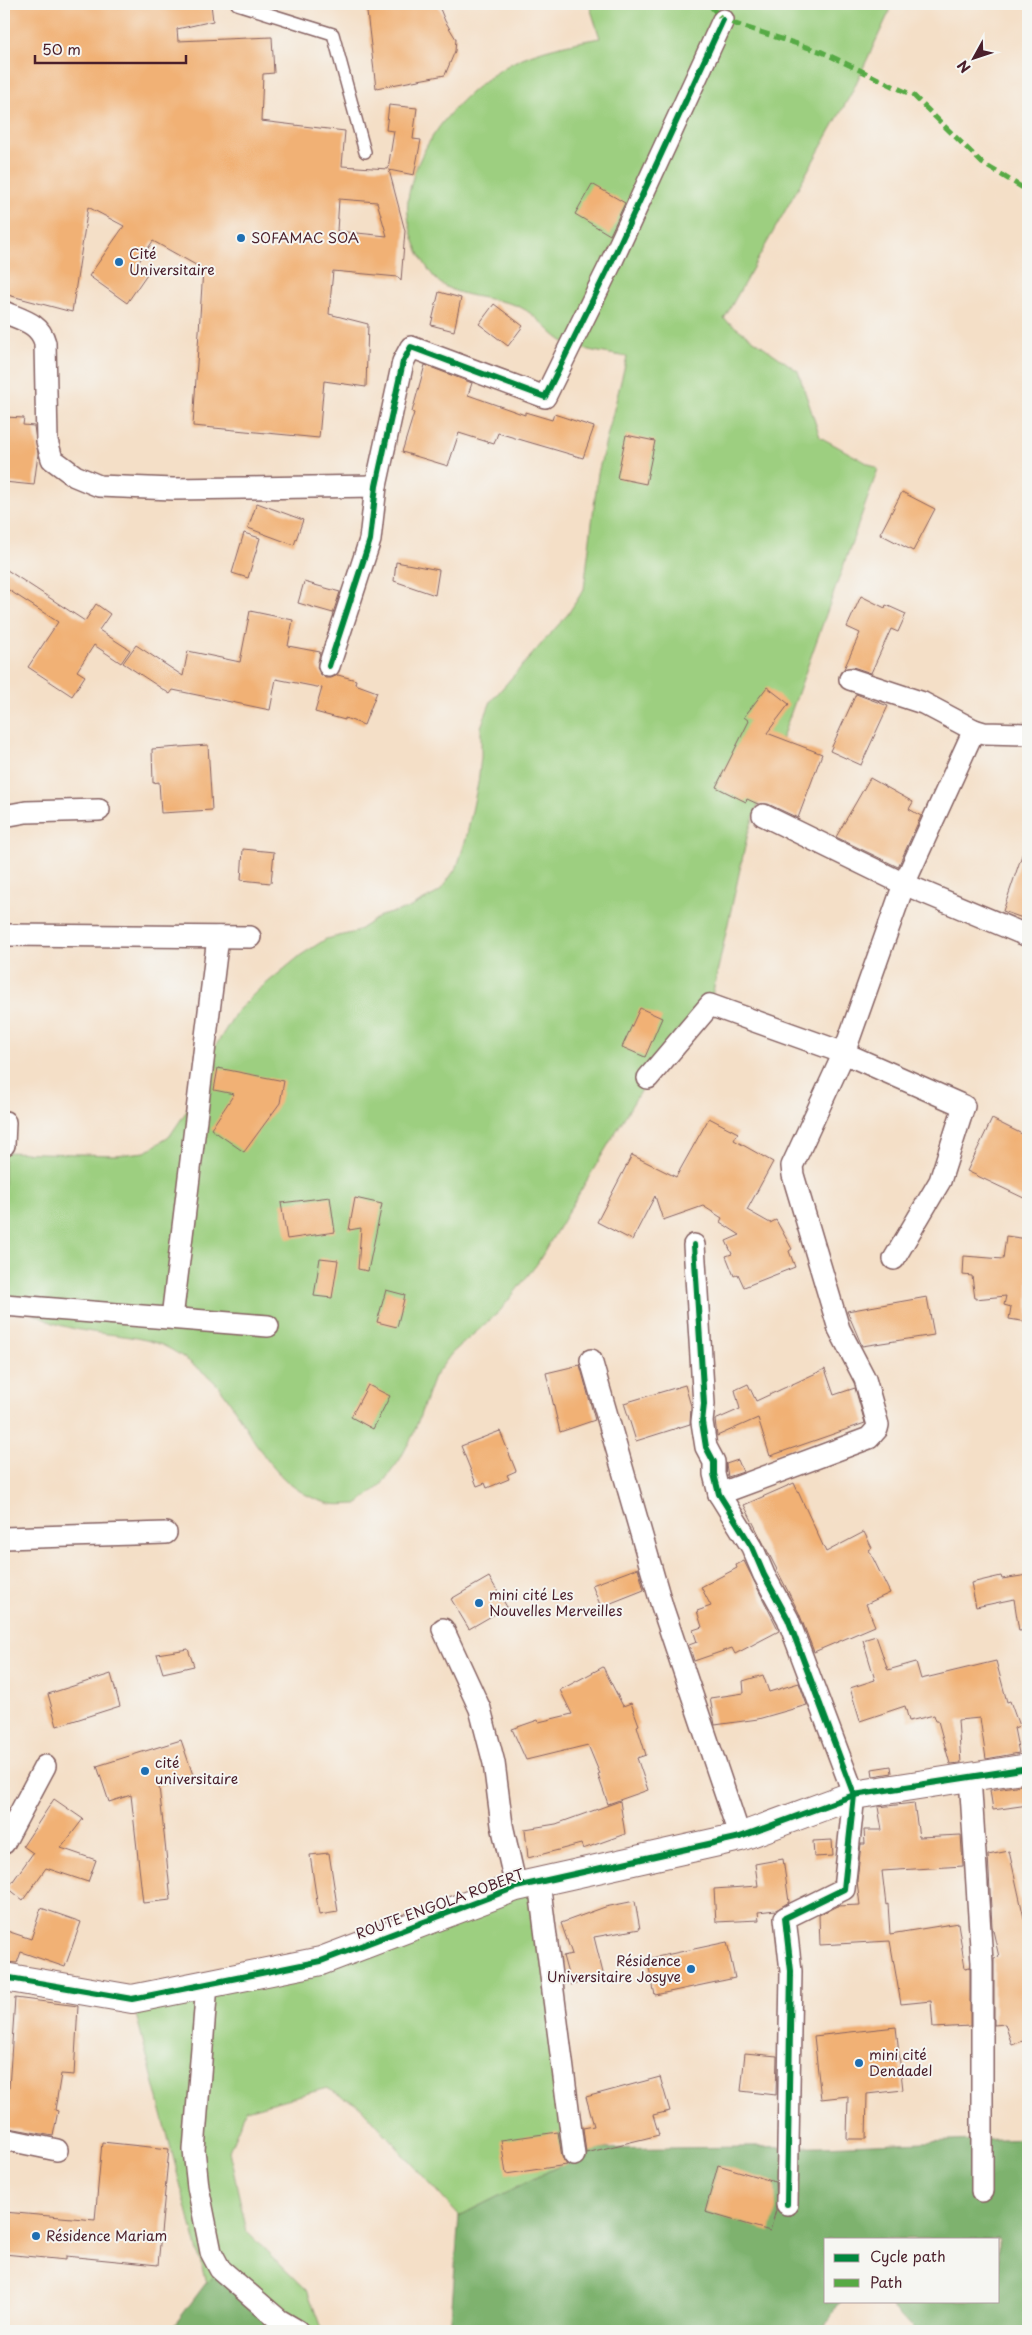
<svg xmlns="http://www.w3.org/2000/svg" width="1032" height="2335" font-family="'Playpen Sans',sans-serif">
<style>
.green{fill:#9dcf80;stroke:#747756}
.forest{fill:#7eb26e;stroke:#64684c}
.building{fill:#f1b175;fill-rule:evenodd}
.lines{fill:none;stroke-linecap:round;stroke-linejoin:round}
.service-casing{stroke:#866262;stroke-width:14}
.minor-casing{stroke:#866262;stroke-width:24}
.tertiary-casing{stroke:#866262;stroke-width:30}
.service{stroke:#fff;stroke-width:11}
.minor{stroke:#fff;stroke-width:21}
.tertiary{stroke:#fff;stroke-width:28}
.quiet{stroke:#57aa44;stroke-width:5;stroke-dasharray:10 5;stroke-linecap:butt}
.cycleway-casing{stroke:#f6f6f2;stroke-width:9}
.cycleway{stroke:#00873e;stroke-width:6}
.poi-dot{fill:#1f6fb2;stroke:#f6f6f2;stroke-width:2}
.labels{text-anchor:middle;stroke-width:4;stroke-linejoin:round;paint-order:stroke}
.poi-label{font-size:14px;fill:#4a1f2b;stroke:#f6f6f2;text-anchor:start}
.street-label{font-size:14px;fill:#4a1f2b;stroke:#f6f6f2}
</style>
<rect width="100%" height="100%" fill="#f6f6f2"/>
<filter id="ink" filterUnits="userSpaceOnUse"><feTurbulence type="fractalNoise" baseFrequency=".02" numOctaves="2"/><feDisplacementMap in="SourceGraphic" scale="10" xChannelSelector="R" yChannelSelector="G"/><feConvolveMatrix kernelMatrix="1 2 1 2 8 2 1 2 1" color-interpolation-filters="sRGB"/></filter>
<filter id="wash" filterUnits="userSpaceOnUse"><feTurbulence type="fractalNoise" baseFrequency=".0096" numOctaves="4" result="noise"/><feDisplacementMap in="SourceGraphic" scale="20" xChannelSelector="R" yChannelSelector="G"/><feGaussianBlur stdDeviation="1.12" result="paint"/><feColorMatrix in="noise" values="0 0 0 0 0 0 0 0 0 0 0 0 0 0 0 0 0 1.4 0 .05"/><feComposite in="paint" operator="in"/></filter>
<g filter="url(#wash)">
<rect width="100%" height="100%" fill="#f4dfc7"/>
<g class="green">
<path d="M589,4H893L851,94L724,319L798,371L820,437L878,469L748,833L710,1005L648,1078L537,1264L499,1312L452,1353L434,1377L413,1435L399,1461L381,1485L358,1504C348,1504 337,1506 327,1503C282,1491 261,1452 238,1415C230,1401 220,1386 208,1376C193,1364 174,1349 157,1343C128,1334 99,1335 71,1328C46,1323 23,1309 4,1293V1152L116,1155L145,1152L169,1137L186,1112L205,1063L237,1011L256,992L301,955L326,939L356,932L380,916L409,908L439,892L457,867L466,839L478,783L481,757V727L491,701L568,614L584,589L598,473L627,357C613,354 580,350 568,344C552,337 538,315 520,307C496,296 452,299 435,278C417,257 403,221 409,193C419,139 465,89 512,63C536,50 572,43 600,38Z"/>
<polygon points="537,1885 562,2089 593,2149 459,2216 361,2107 327,2088 246,2110 229,2151 247,2232 308,2292 322,2331 298,2331 220,2269 206,2283 132,1999 321,1961"/>
</g>
<g class="forest">
<polygon points="1028,2138 1028,2331 915,2331 887,2301 998,2301 998,2239 826,2239 826,2301 842,2301 836,2306 824,2331 450,2331 459,2216 593,2149 821,2146"/>
<polygon points="220,2269 298,2331 170,2331 206,2283"/>
</g>
<g id="blocks">
<g class="building">
<path d="M4,4H211L213,21L177,29L178,41L272,37L274,73L263,74L261,121L345,131L342,166L388,169L394,131L386,130L389,105L417,108L413,139L421,140L414,175L389,170L405,231L401,281L398,277L333,271L329,314L368,324L366,387L324,381L319,438L193,426L203,269L153,241L136,266L147,274L127,303L89,276L124,226L88,207L72,312L4,294ZM339,199L377,202L387,236L337,231Z"/>
<polygon points="366,4 438,4 445,21 456,39 455,51 445,75 376,88"/>
<polygon points="592,184 625,203 610,235 575,214"/>
<polygon points="439,292 461,298 454,331 431,325"/>
<polygon points="494,304 523,326 508,346 479,324"/>
<polygon points="425,365 472,383 468,395 525,415 525,412 552,420 554,414 594,427 583,458 498,433 494,444 459,433 448,466 402,452 414,413 412,412"/>
<polygon points="4,417 24,418 23,425 34,426 38,454 34,485 4,482"/>
<polygon points="626,435 655,441 646,484 617,478"/>
<polygon points="902,492 935,509 913,551 880,534"/>
<polygon points="257,503 303,520 294,545 248,528"/>
<polygon points="244,533 260,538 248,578 232,573"/>
<polygon points="396,562 439,570 435,595 394,581"/>
<polygon points="4,568 85,621 96,604 110,614 99,630 130,650 121,663 94,645 77,671 85,676 72,696 28,667 58,622 4,587"/>
<polygon points="304,582 340,592 333,613 298,603"/>
<polygon points="861,596 885,608 886,605 906,614 898,632 891,629 871,673 853,667 844,669 860,633 847,627"/>
<polygon points="250,611 293,620 288,646 320,652 317,668 325,678 331,678 338,675 356,680 355,684 377,692 364,725 345,718 345,720 315,712 322,688 276,679 270,710 173,690 170,694 123,663 136,645 183,676 188,651 240,662"/>
<polygon points="767,687 789,704 767,733 822,754 798,818 768,804 758,804 747,799 746,802 716,787 749,721 744,717"/>
<polygon points="856,694 888,706 861,765 830,751"/>
<polygon points="208,745 212,810 161,813 159,782 153,783 152,749"/>
<polygon points="870,778 913,802 909,809 921,816 898,867 836,837"/>
<polygon points="1025,846 1028,846 1028,920 1003,911"/>
<polygon points="243,849 274,852 271,883 241,880"/>
<polygon points="640,1008 662,1018 645,1057 622,1047"/>
<polygon points="218,1068 284,1081 280,1103 244,1152 211,1129 234,1094 214,1090"/>
<polygon points="709,1118 738,1133 734,1140 773,1162 747,1210 770,1223 776,1220 792,1249 789,1251 795,1267 744,1287 738,1274 734,1276 726,1256 732,1254 726,1241 740,1235 720,1222 722,1218 703,1206 663,1220 655,1196 632,1240 597,1222 632,1155 676,1177"/>
<polygon points="992,1119 1028,1137 1028,1200 967,1171"/>
<polygon points="330,1197 335,1232 287,1239 281,1203"/>
<polygon points="355,1198 382,1204 368,1271 358,1269 361,1228 349,1230"/>
<polygon points="1006,1236 1028,1239 1025,1261 1028,1262 1028,1322 1009,1319 1011,1307 1004,1305 1006,1296 975,1299 972,1276 963,1275 964,1256 1003,1259"/>
<polygon points="320,1258 338,1260 332,1298 314,1296"/>
<polygon points="386,1290 405,1295 397,1327 377,1322"/>
<polygon points="927,1297 934,1335 862,1346 847,1311"/>
<polygon points="580,1365 595,1420 560,1432 546,1373"/>
<polygon points="825,1369 834,1395 855,1388 865,1423 770,1456 758,1418 717,1436 715,1420 740,1409 735,1390 748,1384 756,1401"/>
<polygon points="368,1385 390,1396 373,1429 351,1417"/>
<polygon points="685,1385 691,1406 690,1424 636,1441 624,1403"/>
<polygon points="500,1431 516,1471 507,1475 509,1479 487,1488 485,1483 477,1486 461,1446"/>
<polygon points="738,1460 743,1472 728,1477 726,1464"/>
<polygon points="794,1483 826,1552 864,1532 872,1548 869,1550 890,1593 866,1604 875,1626 814,1652 799,1613 744,1505"/>
<polygon points="744,1561 779,1631 735,1654 732,1648 694,1661 689,1645 697,1642 693,1630 702,1627 697,1611 711,1606 701,1587 737,1568 736,1565"/>
<polygon points="638,1568 644,1590 601,1607 592,1585"/>
<polygon points="1028,1575 1028,1630 1019,1631 1014,1599 976,1607 971,1583 1001,1576 1002,1579"/>
<polygon points="489,1577 507,1607 469,1629 451,1599"/>
<polygon points="876,1636 888,1670 916,1662 921,1679 996,1661 1007,1702 1010,1701 1019,1726 1014,1728 1019,1753 986,1759 980,1718 958,1720 961,1763 950,1764 938,1721 936,1721 934,1715 909,1721 905,1706 860,1721 850,1688 875,1680 863,1640"/>
<polygon points="188,1649 194,1666 163,1673 157,1654"/>
<polygon points="603,1667 623,1706 631,1703 639,1725 637,1726 646,1755 637,1758 648,1790 608,1804 598,1775 600,1774 588,1745 526,1760 512,1729 538,1720 539,1722 572,1714 560,1690"/>
<polygon points="111,1674 120,1706 57,1726 48,1694"/>
<polygon points="763,1675 769,1692 799,1683 807,1705 758,1719 715,1725 710,1698 744,1693 743,1681"/>
<polygon points="181,1740 193,1775 159,1786 171,1900 143,1903 131,1795 109,1802 97,1766"/>
<polygon points="891,1766 892,1773 873,1776 872,1769"/>
<polygon points="1028,1784 1028,1805 993,1810 990,1790"/>
<polygon points="54,1799 83,1819 61,1848 96,1860 88,1882 46,1868 23,1900 8,1888 33,1853 23,1846"/>
<polygon points="620,1801 625,1834 583,1849 581,1844 528,1858 525,1829 556,1824"/>
<polygon points="914,1803 919,1837 961,1835 963,1866 882,1871 886,1905 888,1904 890,1934 958,1923 965,1968 970,1967 970,2026 933,2028 931,2001 901,2004 890,1941 820,1945 819,1915 837,1906 860,1905 857,1881 861,1844 865,1844 864,1830 882,1830 878,1807"/>
<polygon points="832,1840 833,1856 814,1857 813,1841"/>
<polygon points="1009,1851 1028,1936 1028,2039 1012,2045 1005,2024 994,2025 994,1958 999,1957 992,1926 988,1855"/>
<polygon points="329,1853 338,1912 319,1915 310,1855"/>
<polygon points="783,1859 789,1902 776,1910 758,1912 759,1920 716,1922 714,1889 758,1886 755,1864"/>
<polygon points="635,1901 640,1929 594,1937 604,1977 571,1985 563,1956 572,1954 561,1923 605,1907"/>
<polygon points="41,1908 81,1922 65,1967 21,1952 17,1963 4,1962 4,1930 31,1939"/>
<polygon points="727,1942 735,1978 655,1995 647,1959"/>
<polygon points="15,1998 78,2006 74,2075 61,2074 55,2110 58,2111 53,2136 4,2127 4,2087 9,2088"/>
<polygon points="896,2027 903,2090 867,2094 866,2139 847,2139 848,2096 821,2099 814,2036"/>
<polygon points="745,2053 777,2056 776,2095 741,2091"/>
<polygon points="660,2077 670,2111 653,2115 659,2135 586,2153 583,2128 594,2126 586,2097"/>
<polygon points="558,2132 562,2157 567,2165 506,2174 501,2140"/>
<polygon points="102,2142 169,2149 158,2265 66,2256 66,2260 4,2254 4,2212 95,2220"/>
<polygon points="718,2165 775,2182 776,2210 770,2231 705,2212"/>
</g>
</g>
</g>
<g filter="url(#ink)">
<use href="#blocks" fill-opacity="0" stroke="#866262" stroke-width="1"/>
<g class="lines">
<defs>
<polyline id="service" points="237,4 333,34 365,152"/>
<g id="minor">
<path d="M4,312C22,320 40,323 45,343L47,441L52,459L75,476L99,486L173,489L376,486"/>
<polyline points="329,666 370,540 376,486 403,362 411,347 545,397 610,265 723,20"/>
<polyline points="850,679 923,703 974,730 984,733 1028,734"/>
<polyline points="763,815 904,884 1028,936"/>
<polyline points="4,816 26,812 99,810"/>
<polyline points="4,935 250,937"/>
<polyline points="648,1078 710,1005 844,1053 964,1106 940,1181 894,1259"/>
<polyline points="4,1145 5,1122"/>
<polyline points="694,1245 704,1404 702,1422 706,1447 714,1462 714,1474 719,1494 752,1547 764,1575 788,1619 854,1795 844,1889 785,1918 791,1971 787,2204"/>
<polyline points="4,1305 268,1326"/>
<polyline points="172,1318 218,937"/>
<polyline points="591,1360 662,1606 740,1837"/>
<polyline points="719,1494 869,1438 877,1429 878,1425 865,1379 839,1329 793,1175 792,1166 844,1053 904,884 974,730"/>
<polyline points="4,1538 166,1533"/>
<polyline points="443,1629 480,1709 494,1763 502,1825 516,1887"/>
<polyline points="970,1777 982,1962 982,2191"/>
<polyline points="4,1843 45,1766"/>
<polyline points="539,1882 574,2155"/>
<polyline points="207,1984 194,2150 198,2187 211,2252 220,2269 279,2320 298,2331"/>
<polyline points="4,2139 57,2150"/>
</g>
<polyline id="tertiary" points="4,1977 132,1999 207,1984 321,1961 516,1887 740,1837 854,1795 1028,1768"/>
</defs>
<use href="#service" class="service-casing"/>
<use href="#minor" class="minor-casing"/>
<use href="#tertiary" class="tertiary-casing"/>
<use href="#service" class="service"/>
<use href="#minor" class="minor"/>
<use href="#tertiary" class="tertiary"/>
<polyline class="quiet" points="709,4 723,20 822,52 914,96 982,163 1028,191"/>
<defs>
<g id="cycleway">
<polyline points="329,666 370,540 376,486 403,362 411,347 545,397 610,265 723,20"/>
<polyline points="694,1245 704,1404 702,1422 706,1447 714,1462 714,1474 719,1494 752,1547 764,1575 788,1619 854,1795 844,1889 785,1918 791,1971 787,2204"/>
<polyline points="4,1977 132,1999 207,1984 321,1961 516,1887 740,1837 854,1795 1028,1768"/>
</g>
</defs>
<use href="#cycleway" class="cycleway-casing"/>
<use href="#cycleway" class="cycleway"/>
</g>
</g>
<g class="poi-dot">
<circle cx="241" cy="238" r="5"/>
<circle cx="119" cy="262" r="5"/>
<circle cx="479" cy="1603" r="5"/>
<circle cx="145" cy="1771" r="5"/>
<circle cx="691" cy="1969" r="5"/>
<circle cx="859" cy="2063" r="5"/>
<circle cx="36" cy="2236" r="5"/>
</g>
<g class="labels">
<g class="poi-label">
<text x="251" y="243">SOFAMAC SOA</text>
<text x="129" y="259">Cité<tspan x="129" dy="16">Universitaire</tspan></text>
<text x="489" y="1600">mini cité Les<tspan x="489" dy="16">Nouvelles Merveilles</tspan></text>
<text x="155" y="1768">cité<tspan x="155" dy="16">universitaire</tspan></text>
<text x="681" y="1966" text-anchor="end">Résidence<tspan x="681" dy="16">Universitaire Josyve</tspan></text>
<text x="869" y="2060">mini cité<tspan x="869" dy="16">Dendadel</tspan></text>
<text x="46" y="2241">Résidence Mariam</text>
</g>
<g class="street-label">
<text transform="translate(440 1904) rotate(-20)" y="5">ROUTE ENGOLA ROBERT</text>
</g>
</g>
<rect width="1032" height="2335" fill="none" stroke="#f6f6f2" stroke-width="20"/>
<rect x="824" y="2238" width="175" height="65" fill="#f6f6f2" stroke="#b1a0a2"/>
<rect x="834" y="2254" width="25" height="8" fill="#00873e" stroke="#b1a0a2"/>
<text x="870" y="2262" font-size="15" fill="#4a1f2b">Cycle path</text>
<rect x="834" y="2279" width="25" height="8" fill="#57aa44" stroke="#b1a0a2"/>
<text x="870" y="2288" font-size="15" fill="#4a1f2b">Path</text>
<g transform="translate(974 58) rotate(230)" stroke="#f6f6f2" stroke-width="4" paint-order="stroke">
<path d="M0-4L9 19L0 12L-9 19Z" fill="#4a1f2b"/>
<text y="-8" font-size="14" font-weight="bold" text-anchor="middle" fill="#4a1f2b">N</text>
</g>
<path d="M35 55v8h151v-8" fill="none" stroke="#4a1f2b" stroke-width="2.5"/>
<text x="42" y="55" font-size="15" fill="#4a1f2b" stroke="#f6f6f2" stroke-width="4" paint-order="stroke">50 m</text>
</svg>
